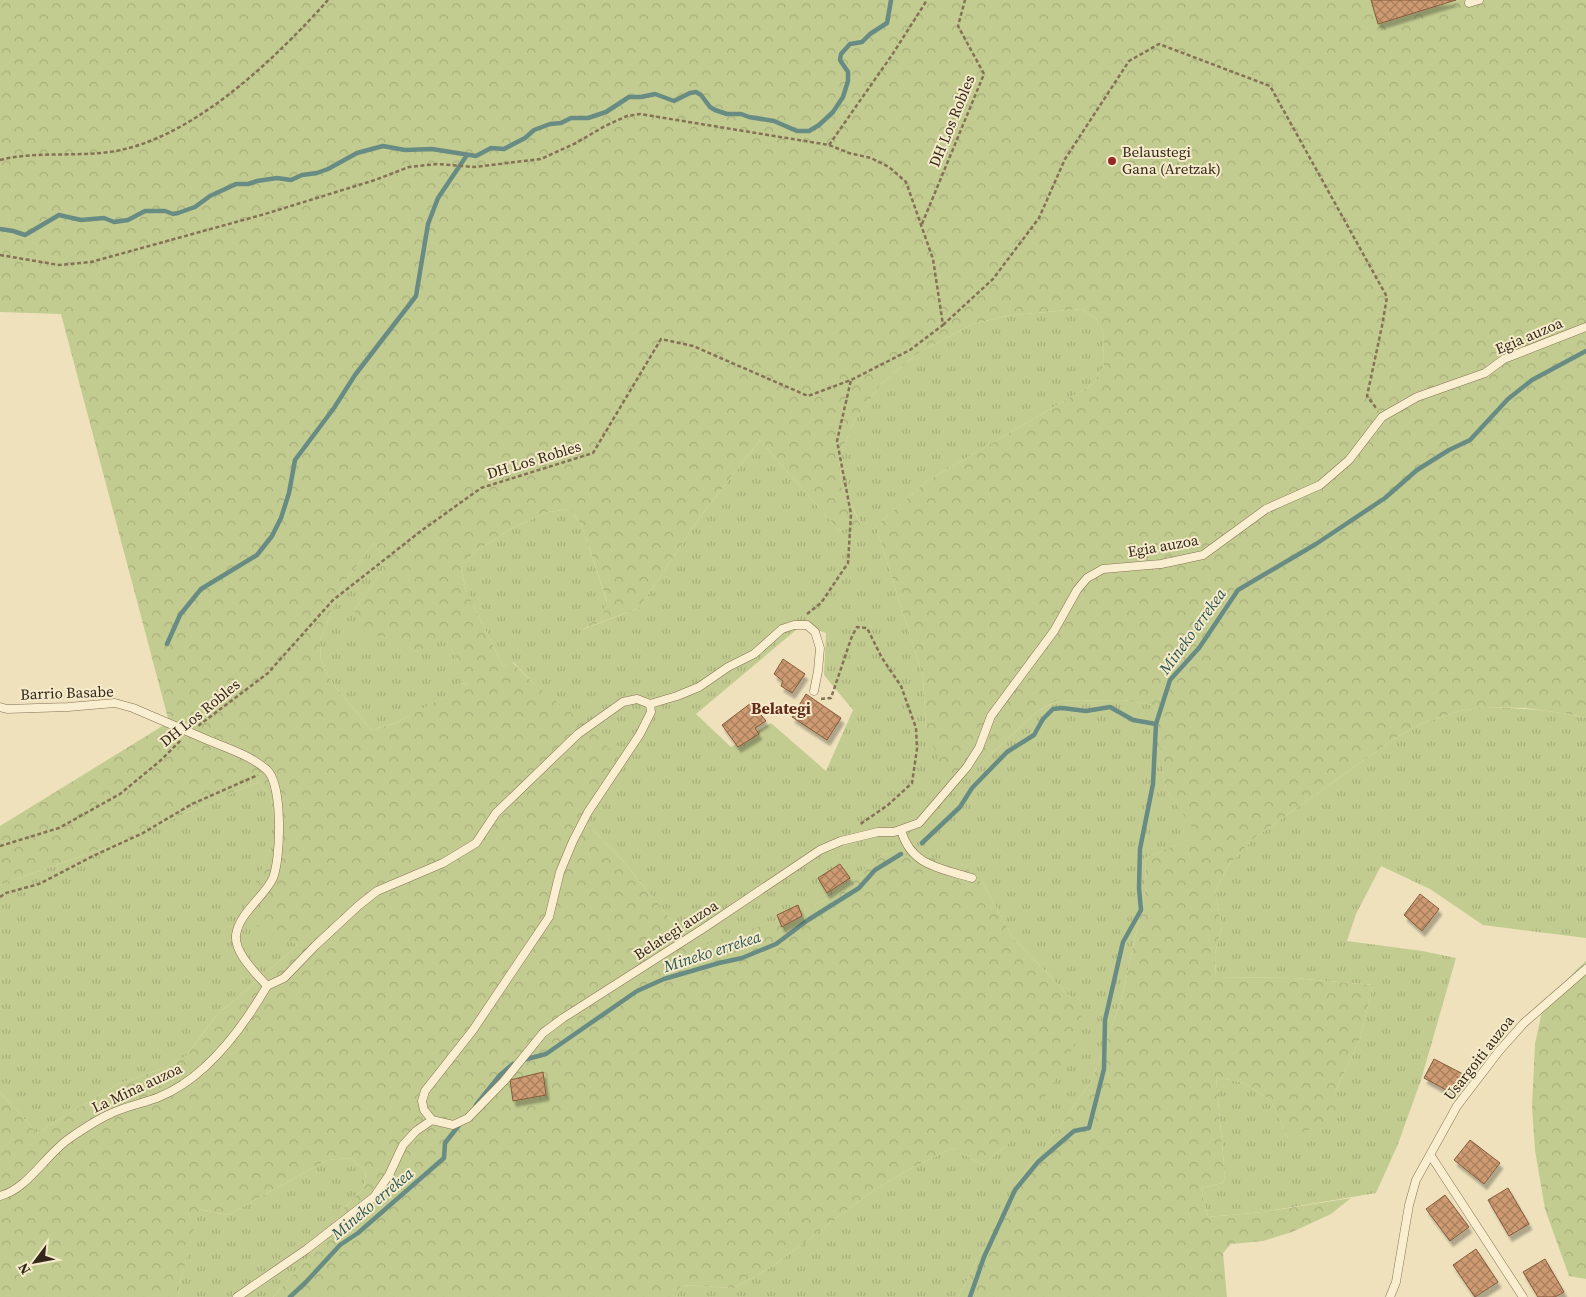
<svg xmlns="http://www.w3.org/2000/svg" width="1586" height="1297" font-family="'Source Serif 4',serif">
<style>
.grass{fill:url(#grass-tufts);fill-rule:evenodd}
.forest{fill:url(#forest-crowns);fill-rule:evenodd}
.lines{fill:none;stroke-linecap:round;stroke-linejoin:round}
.stream{stroke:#688c84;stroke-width:4.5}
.building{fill:url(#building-cross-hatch);stroke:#855b3b;filter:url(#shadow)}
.lane-casing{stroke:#857155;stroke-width:9}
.path{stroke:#857155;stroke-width:2.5;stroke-dasharray:4 2.5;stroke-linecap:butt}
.lane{stroke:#f9eecf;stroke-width:8}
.poi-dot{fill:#952825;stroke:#f5ebcb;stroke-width:2}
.labels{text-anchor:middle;stroke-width:4;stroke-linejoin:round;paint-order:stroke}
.street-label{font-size:15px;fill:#34281b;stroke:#f5ebcb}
.poi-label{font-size:15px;fill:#34281b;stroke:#f5ebcb;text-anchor:start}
.water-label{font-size:16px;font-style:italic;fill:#295553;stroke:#f5ebcb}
.neighbourhood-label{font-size:16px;font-weight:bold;fill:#622b19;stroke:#f5ebcb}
</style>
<defs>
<pattern id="grass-tufts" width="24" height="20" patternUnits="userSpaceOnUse" patternTransform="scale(1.25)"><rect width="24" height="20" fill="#c3cc90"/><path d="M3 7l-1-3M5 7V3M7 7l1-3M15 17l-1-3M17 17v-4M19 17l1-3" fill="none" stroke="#a8af7c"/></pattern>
<pattern id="forest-crowns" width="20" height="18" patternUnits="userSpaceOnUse" patternTransform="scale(1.25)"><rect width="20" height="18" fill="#c3cc90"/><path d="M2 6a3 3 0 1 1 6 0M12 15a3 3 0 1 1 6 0" fill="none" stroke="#a8af7c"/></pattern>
<pattern id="building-cross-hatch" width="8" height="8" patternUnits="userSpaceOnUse" patternTransform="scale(1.25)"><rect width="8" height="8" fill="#cd9a71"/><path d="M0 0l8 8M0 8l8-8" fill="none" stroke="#a77e5c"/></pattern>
<filter id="shadow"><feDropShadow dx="3" dy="5.5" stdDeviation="1" flood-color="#0004"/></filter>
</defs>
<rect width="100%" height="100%" fill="#eee1bc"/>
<g class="grass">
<path d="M1081,309L1096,318L1103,331L1104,365L1093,384L927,481L876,526L923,677L926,728L983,761L1038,711L1058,701L1123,700L1154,705L1166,789L1199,836L1145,858L1146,887L1122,998L1093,1078L1046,1147L1020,1178L958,1297H676L681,1285L734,1288L773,1266L874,1190L910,1169L952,1148L983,1165L1007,1145L1071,998L1013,938L983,884L965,866L885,853L827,899L795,914L695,949L673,927L675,924L623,861L584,821L535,685L513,662L503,666L466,590L461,570L473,553L514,527L548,512L570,509L582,526L607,602L602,617L581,630L639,608L700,517L760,440L839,531L861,524L842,487L839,459L854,421L882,383L917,354L972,324L1012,315ZM802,625L826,633L824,675L853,710L826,771L771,723L731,747L696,714Z"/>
<polygon points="374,543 381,554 383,569 355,609 366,636 393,636 416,652 429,647 442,633 459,663 459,683 469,684 396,723 371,730 333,684 321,661 320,641 341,587"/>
<path d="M1485,707C1519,708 1553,710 1586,718V938L1483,925L1430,889L1381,866L1356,914L1347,941L1422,951L1456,958L1421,1080L1398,1144L1376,1193L1263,1212L1208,1217L1201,1188L1223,1183L1225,1177L1216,1077L1244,1083L1271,1101L1288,1138L1335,1092L1360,1039L1373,985L1294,978L1216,977L1215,954L1222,926L1215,892L1228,866L1253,839L1395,738L1423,723L1460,711Z"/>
<polygon points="258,782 271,797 276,836 246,906 298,945 216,1016 186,1056 167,1067 118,1084 37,1133 0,1092 0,885 110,846"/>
<polygon points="350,1158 366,1171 364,1188 344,1208 319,1246 273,1297 178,1297 180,1284 198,1209 228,1215 327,1160"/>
</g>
<g class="forest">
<path d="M0,0H1586V718L1569,714L1525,708L1485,707L1460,711L1423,723L1395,738L1253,839L1228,866L1215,892L1222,926L1215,954L1216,977L1294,978L1373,985L1360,1039L1335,1092L1345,1115L1288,1138L1271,1101L1244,1083L1216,1077L1225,1177L1223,1183L1201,1188L1208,1217L1263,1212L1351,1198L1331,1214L1292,1232L1263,1241L1231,1244L1223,1253L1227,1297H958L1020,1178L1046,1147L1093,1078L1122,998L1146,887L1145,858L1198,836L1166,789L1153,705L1123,700L1057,701L1038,711L983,761L949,786L926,728L923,677L876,526L927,481L1093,384L1104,365L1103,331L1096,318L1081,309L1012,315L972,324L917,354L882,383L854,421L839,459L842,487L861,525L839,531L760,440L700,517L639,608L577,631L602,617L607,601L582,526L570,509L548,512L514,527L473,553L461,570L466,590L503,666L512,662L535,685L588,726L622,762L615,768L604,795L584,821L623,861L675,924L673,927L695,948L795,914L827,899L885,853L938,859L965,866L983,884L1013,938L1071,998L1085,1022C1067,1061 1038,1116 1007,1145C999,1152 991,1158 983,1165L952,1148L910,1169L874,1190L773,1266L734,1288L681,1285L676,1297H273L319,1246L344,1208L364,1188L366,1171L350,1158L327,1160L228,1215L199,1209L180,1284L178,1297H0V1092L37,1133L118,1084L167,1067L186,1056L216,1016L298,945L248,922L245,906L276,836L271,797L258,782L110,846L0,885V826L169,722L61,314L0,312ZM374,543L381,554L383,569L355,609L357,628L366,636L393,637L416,652L429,648L442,634L459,663L458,683L468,684L396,723L371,730L333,684L321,661L320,641L341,587Z"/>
<polygon points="1586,961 1586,1279 1569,1276 1545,1209 1535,1150 1532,1107 1535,1044 1542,1011 1575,971"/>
</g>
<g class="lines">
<g class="stream">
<polyline points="0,229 13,231 25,235 59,215 81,220 104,218 114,222 128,220 145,211 165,211 173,214 178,213 195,207 210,196 236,184 248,184 257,181 277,178 291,180 302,175 317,173 328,169 357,153 383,146 405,150 432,149 476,156 491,148 504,149 525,138 534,130 550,124 561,123 571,118 588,118 606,112 629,97 641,97 655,94 674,101 690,93 696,92 701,95 710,107 715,110 727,114 741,114 749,117 774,121 797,131 809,131 819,125 833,112 843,97 848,81 848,72 840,60 841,54 850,44 862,42 870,34 887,23 891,0"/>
<polyline points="167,644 180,615 201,589 257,555 272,536 281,518 289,493 295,460 334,408 355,375 416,296 428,224 438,198 467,155"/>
<polyline points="922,843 960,807 972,788 1007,752 1034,735 1043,719 1053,709 1062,708 1086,711 1110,707 1133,720 1156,724"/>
<polyline points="523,1060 546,1054 637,991 664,979 719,963 742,958 776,944 808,920 859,888 875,870 901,854"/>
<polyline points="476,1105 500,1075 513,1064"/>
<polyline points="290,1297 306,1282 340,1245 358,1233 444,1158 445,1143 460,1124"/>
<polyline points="970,1297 984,1257 1015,1190 1038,1162 1074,1131 1089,1128 1104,1069 1105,1020 1123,942 1141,910 1139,888 1140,849 1153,784 1156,724 1170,680 1199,648 1238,590 1316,544 1385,498 1417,470 1449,450 1470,440 1508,399 1532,380 1586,351"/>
</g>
</g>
<g class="building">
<polygon points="1371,0 1456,0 1378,24"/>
<polygon points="783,659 805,674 792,693 781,686 783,681 774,674"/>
<polygon points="806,694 841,718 827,740 792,717"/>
<polygon points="751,703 766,721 755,728 759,734 738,747 722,725"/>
<polygon points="840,864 850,878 827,893 818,878"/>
<polygon points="1420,894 1439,909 1422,931 1404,915"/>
<polygon points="798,905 802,916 782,927 777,915"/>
<polygon points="1434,1059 1463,1074 1452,1093 1424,1078"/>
<polygon points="543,1072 546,1095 513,1101 510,1080"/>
<polygon points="1470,1140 1500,1163 1484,1184 1454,1160"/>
<polygon points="1508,1188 1529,1224 1509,1236 1488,1200"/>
<polygon points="1445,1195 1469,1227 1450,1241 1426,1209"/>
<polygon points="1476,1249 1498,1282 1475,1297 1453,1265"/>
<polygon points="1545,1259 1564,1292 1555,1297 1538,1297 1523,1272"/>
</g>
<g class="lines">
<defs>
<g id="lane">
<polyline points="1469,3 1479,0"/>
<polyline points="650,704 677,696 699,687 728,667 754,654 782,629 794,625 807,625 815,632 820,648 818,671 814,691"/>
<path d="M0,707L7,709L68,707L115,703L133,708C159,719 184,730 210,741C230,749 251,756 267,770C283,785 281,858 273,878C265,896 239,913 236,935C234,953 256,973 267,986"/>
<path d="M901,830C911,866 940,868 972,878"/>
<polyline points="267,986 284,978 315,946 358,906 377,891 443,863 476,843 496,813 578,734 623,702 637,699 650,704 651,712 640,734 588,812 573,841 560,872 549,917 473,1030 425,1091 422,1101 424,1110 432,1120 453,1125 468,1118 504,1081 543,1033 563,1018 704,928 820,850 841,841 878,832 894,832 919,823 967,767 979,748 991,716 1054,631 1077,590 1087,578 1103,569 1161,564 1203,555 1266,509 1320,485 1349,460 1382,417 1417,397 1485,373 1504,359 1586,327"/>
<polyline points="1431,1156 1523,1297"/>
<path d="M0,1196C28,1189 46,1154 70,1138C83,1129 98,1119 112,1113C127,1106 144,1103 159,1097C206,1078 242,1029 267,986"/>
<polyline points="237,1297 307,1249 374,1197 389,1175 403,1145 416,1131 432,1120"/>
<polyline points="1390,1297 1396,1282 1409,1205 1416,1180 1457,1106 1499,1051 1524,1023 1586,969"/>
</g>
</defs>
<use href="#lane" class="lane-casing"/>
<g class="path">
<polyline points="829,145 892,55 927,0"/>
<path d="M0,160C36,151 73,157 110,152C192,140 275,59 328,0"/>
<polyline points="922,224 984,74 958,26 965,0"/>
<polyline points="0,255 59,265 91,262 265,214 375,180 409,167 437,164 474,167 541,159 576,143 605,126 627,116 640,114 829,145 849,153 871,158 889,167 906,182 933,259 943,325 910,350 851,380 808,396 693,346 661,339 593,453 481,488 421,531 333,600 268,673 198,726"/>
<polyline points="943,325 993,279 1039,218 1065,159 1129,61 1159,44 1270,86 1387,297 1382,326 1367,396 1376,408"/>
<polyline points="807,614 821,603 848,563 851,514 837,441 851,380"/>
<polyline points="821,699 831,698 852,636 857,627 867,628 882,658 901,686 916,728 917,749 912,783 888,805 859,825"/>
<polyline points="0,846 59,828 120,794 160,761 182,739"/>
<polyline points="0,897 6,893 39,884 93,856 143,833 192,804 258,775"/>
</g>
<use href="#lane" class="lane"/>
</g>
<circle class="poi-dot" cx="1112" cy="161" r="5"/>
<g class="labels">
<g class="street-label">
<text transform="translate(952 121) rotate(-68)" y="5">DH Los Robles</text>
<text transform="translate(1529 336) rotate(-23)" y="5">Egia auzoa</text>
<text transform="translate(534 460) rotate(-17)" y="5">DH Los Robles</text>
<text transform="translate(1163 546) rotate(-10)" y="5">Egia auzoa</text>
<text transform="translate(67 693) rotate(-2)" y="5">Barrio Basabe</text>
<text transform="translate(200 713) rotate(-39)" y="5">DH Los Robles</text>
<text transform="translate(676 930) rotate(-33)" y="5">Belategi auzoa</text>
<text transform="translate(1479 1058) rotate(-52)" y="5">Usargoiti auzoa</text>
<text transform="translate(137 1088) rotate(-25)" y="5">La Mina auzoa</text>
</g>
<g class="poi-label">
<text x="1122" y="157">Belaustegi<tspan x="1122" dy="17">Gana (Aretzak)</tspan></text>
</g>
<g class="water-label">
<text transform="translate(1192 631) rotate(-54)" y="6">Mineko errekea</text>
<text transform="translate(712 951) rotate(-18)" y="6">Mineko errekea</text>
<text transform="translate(372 1203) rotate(-40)" y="6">Mineko errekea</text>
</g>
<g class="neighbourhood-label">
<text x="781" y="714">Belategi</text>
</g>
</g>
<g transform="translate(35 1262) rotate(238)" stroke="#f5ebcb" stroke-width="4" paint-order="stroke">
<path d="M0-4L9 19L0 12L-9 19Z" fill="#34281b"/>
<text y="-8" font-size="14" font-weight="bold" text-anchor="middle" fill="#34281b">N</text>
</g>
</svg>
